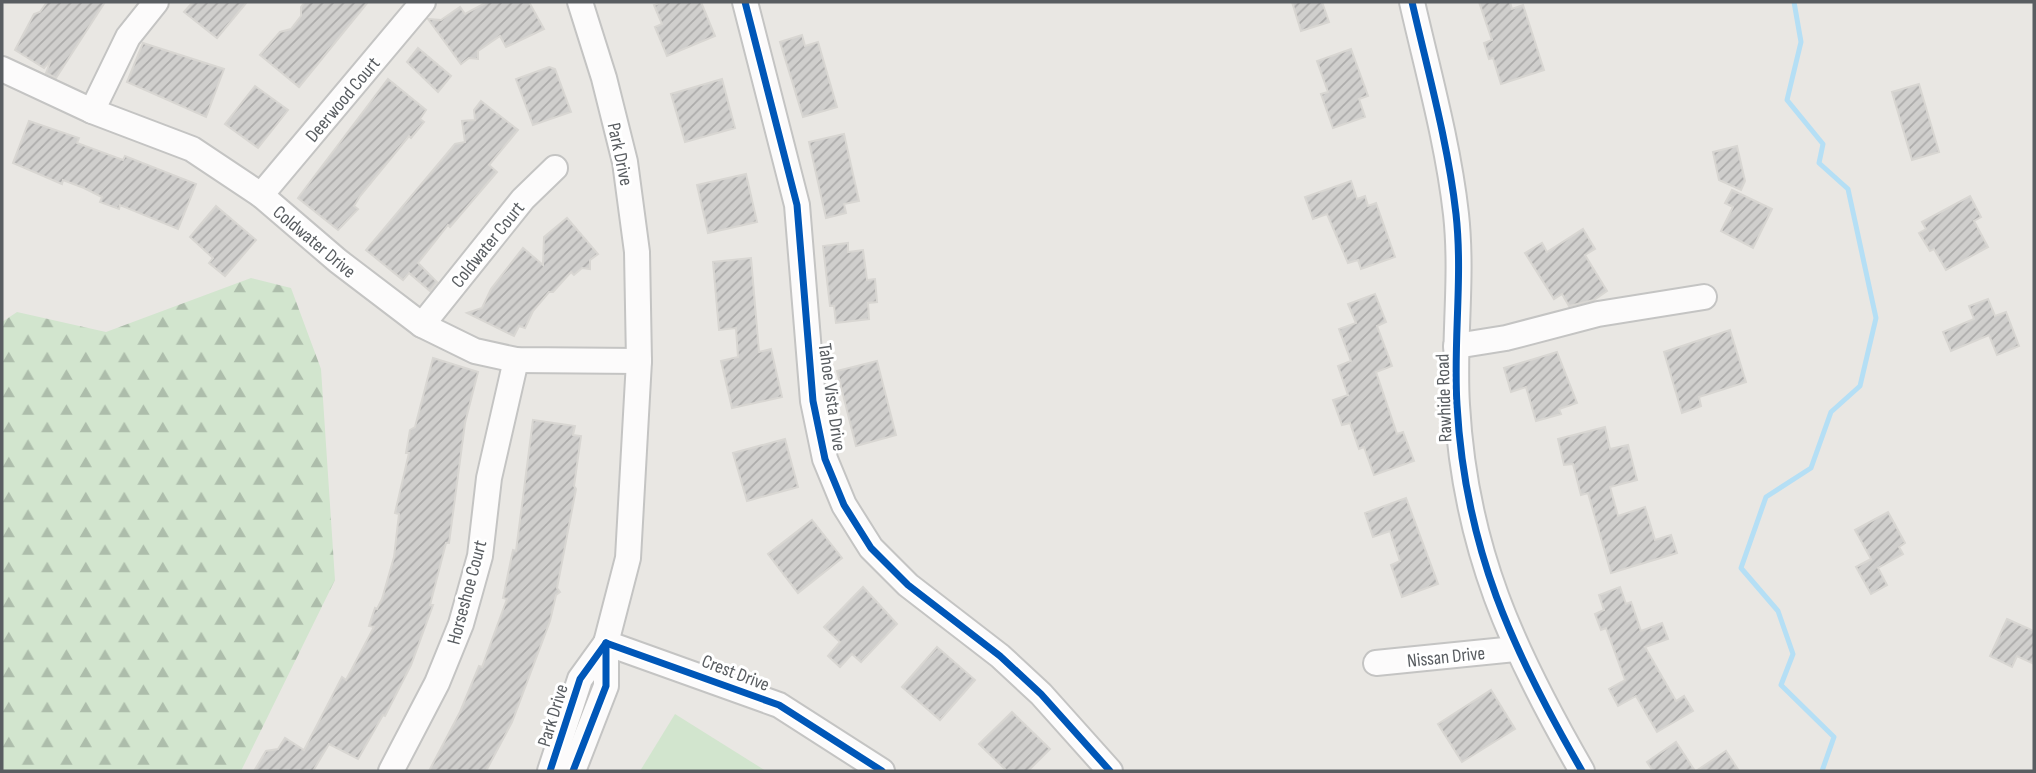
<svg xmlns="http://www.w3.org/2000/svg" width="2036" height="773" font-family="'Sofia Sans Condensed',sans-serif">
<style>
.forest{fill:url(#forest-firs)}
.green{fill:#d2e5ce}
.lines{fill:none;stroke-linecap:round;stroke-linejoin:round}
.stream{stroke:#b5dff5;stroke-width:5}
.building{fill:url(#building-hatch);stroke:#d8d6d2;stroke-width:2}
.minor-casing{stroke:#c4c4c3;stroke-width:28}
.minor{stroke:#fcfbfb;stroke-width:24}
.cycleway-casing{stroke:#fff;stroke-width:11}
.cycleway{stroke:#0057b8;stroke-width:7}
.labels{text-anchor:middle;stroke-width:6;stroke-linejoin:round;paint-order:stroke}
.street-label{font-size:19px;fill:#595d61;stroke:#fff}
</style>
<defs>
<pattern id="forest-firs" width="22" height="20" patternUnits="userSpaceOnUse" patternTransform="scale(1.75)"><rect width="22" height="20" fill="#d2e5ce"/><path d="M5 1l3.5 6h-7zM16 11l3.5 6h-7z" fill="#adbdab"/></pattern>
<pattern id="building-hatch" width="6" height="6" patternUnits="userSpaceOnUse" patternTransform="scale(1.75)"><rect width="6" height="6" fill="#d0cfcd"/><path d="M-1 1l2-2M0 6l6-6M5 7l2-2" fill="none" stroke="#acabaa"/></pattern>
</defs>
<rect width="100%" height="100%" fill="#e9e7e3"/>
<polygon class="forest" points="251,278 291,288 321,369 335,580 241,771 2,771 2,322 17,312 106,332"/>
<polygon class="green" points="675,714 766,771 640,771"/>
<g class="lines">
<polyline class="stream" points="1794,2 1801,42 1787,100 1823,144 1819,163 1848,189 1876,318 1860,386 1831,412 1811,468 1766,497 1741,568 1778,611 1793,654 1781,685 1834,737 1822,771"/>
</g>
<g class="building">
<polygon points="47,2 105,2 56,78 46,73 51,60 44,68 15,50 34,14 40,12"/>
<polygon points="193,2 247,2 217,38 184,12"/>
<polygon points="305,2 368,2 299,87 260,55 280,32 291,29 301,16 301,7"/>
<polygon points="487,2 529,2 544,29 506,47 500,36 478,51 478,59 469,58 461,64 428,19 441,20 460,7 465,14"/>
<polygon points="663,2 701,2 715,36 667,56 655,27 662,24 654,5"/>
<polygon points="1292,2 1322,2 1329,22 1301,31"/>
<polygon points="1479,2 1510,2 1512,9 1523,5 1544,70 1501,84 1493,58 1489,59 1484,43 1492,40"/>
<polygon points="802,35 805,46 818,42 837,107 803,117 780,42"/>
<polygon points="143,43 224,69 206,117 127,82"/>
<polygon points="418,48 451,76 438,92 407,62"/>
<polygon points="1351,49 1368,96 1359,99 1365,117 1333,128 1321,94 1328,92 1317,61"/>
<polygon points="549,67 555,69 571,112 533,125 516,79"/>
<polygon points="388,79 426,110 420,119 424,122 411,138 409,136 360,196 354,206 358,209 338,230 298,198"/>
<polygon points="722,79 735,128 685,142 671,94"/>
<polygon points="1919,84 1939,152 1912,160 1892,92"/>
<polygon points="255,86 288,110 258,148 225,124"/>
<polygon points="481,101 518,130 489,165 497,172 450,227 448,225 418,263 437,282 430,291 409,273 403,280 366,250 455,144 465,142 462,121 475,120 474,110"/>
<polygon points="29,121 79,138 77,143 123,160 125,156 196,184 178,229 120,205 119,209 100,202 102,197 84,188 63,180 62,184 13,163"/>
<polygon points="844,134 859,201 844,204 846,213 826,218 809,142"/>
<polygon points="1737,146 1745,181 1741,190 1719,180 1713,152"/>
<polygon points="746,174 757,222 708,233 697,185"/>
<polygon points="1351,181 1357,199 1365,196 1368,206 1376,203 1395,257 1361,269 1358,260 1348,263 1327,214 1313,219 1305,197"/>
<polygon points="1732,190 1772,209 1753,248 1721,231 1733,207 1725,203"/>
<polygon points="1970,196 1981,217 1974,221 1988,247 1946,270 1934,249 1930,251 1919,233 1926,229 1922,222"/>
<polygon points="216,206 256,240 225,276 209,263 213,258 190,237"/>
<polygon points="567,218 598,254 590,260 590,269 582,268 574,275 571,272 553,292 549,292 533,311 525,328 519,326 514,336 467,313 482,308 491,289 523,248 543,265 544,237"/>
<polygon points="1583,229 1595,249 1585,255 1607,291 1594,300 1569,306 1562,294 1554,299 1525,253 1542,243 1547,252"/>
<polygon points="848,243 848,252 863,250 867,280 875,279 877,302 868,303 869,319 836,323 834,306 830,306 823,246"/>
<polygon points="751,258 759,352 771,349 782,397 732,408 721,361 738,357 736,328 719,330 713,262"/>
<polygon points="1375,294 1386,322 1377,326 1392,366 1376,372 1397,434 1403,432 1414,461 1374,475 1364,447 1359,449 1350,423 1342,425 1333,400 1348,395 1338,366 1351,361 1339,329 1356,323 1348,304"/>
<polygon points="1988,299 1995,316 2006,312 2019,346 1997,355 1989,335 1951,351 1943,332 1974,319 1969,306"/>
<polygon points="1730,330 1746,382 1699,397 1701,406 1682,413 1664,352"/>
<polygon points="1557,352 1577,403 1559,409 1561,414 1536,421 1526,387 1511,392 1504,368"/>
<polygon points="433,358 478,372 465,423 449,543 446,543 430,605 433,605 411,665 385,716 383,715 358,759 329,744 313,771 254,771 266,751 278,749 285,738 304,750 342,677 346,680 374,627 369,626 375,608 377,609 382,599 394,557 399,514 395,513 409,453 406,453 410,430 415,427"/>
<polygon points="877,361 896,435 856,446 837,371"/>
<polygon points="533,420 575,426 573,435 581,436 574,486 576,489 557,588 560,592 556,595 550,621 512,722 486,771 429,771 460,712 479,666 482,667 507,599 503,598 513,550 516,551"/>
<polygon points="1605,427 1610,449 1628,445 1637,480 1610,487 1618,516 1645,507 1655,540 1671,535 1677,553 1611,573 1588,493 1581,495 1573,464 1564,465 1558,439"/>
<polygon points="785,439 798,487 747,501 733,453"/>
<polygon points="1406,498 1438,584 1402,597 1391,565 1400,561 1390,531 1373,537 1365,513"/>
<polygon points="1888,512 1905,543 1899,547 1903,554 1878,568 1887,585 1871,594 1856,567 1871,559 1855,530"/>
<polygon points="812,520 842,558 798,593 768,554"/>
<polygon points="863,587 897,624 861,662 852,654 840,667 828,656 840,642 824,627"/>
<polygon points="1620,587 1626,604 1631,602 1641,631 1662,623 1668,639 1645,647 1676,701 1684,696 1693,711 1657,732 1636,696 1618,706 1609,689 1625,680 1606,628 1601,630 1595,614 1604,610 1599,595"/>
<polygon points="2007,619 2034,631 2034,664 2017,656 2012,667 1990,656"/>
<polygon points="937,647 975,680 940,720 902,687"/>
<polygon points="1491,690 1515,729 1462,762 1438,724"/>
<polygon points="1012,712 1050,749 1028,771 1007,771 979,744"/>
<polygon points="1676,742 1695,771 1653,771 1647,762"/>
<polygon points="1726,751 1739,771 1696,771"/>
</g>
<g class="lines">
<defs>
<g id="minor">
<polyline points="745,2 797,205 813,401 825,459 844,505 871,548 908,585 1000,656 1041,694 1110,771"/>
<path d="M1412,2C1428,72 1448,143 1456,214C1463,278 1453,342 1457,405C1465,548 1512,650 1582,771"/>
<polyline points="2,69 92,111 192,149 261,195 338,261 422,325 475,351 516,360 639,361"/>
<polyline points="92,111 128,37 156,2"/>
<polyline points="261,195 423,2"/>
<polyline points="422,325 523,199 555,168"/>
<polyline points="1456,346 1506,338 1598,314 1704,297"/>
<polyline points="606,643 779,705 882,771"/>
<polyline points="1376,663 1515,649"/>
<polyline points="391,771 437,683 461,624 480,556 489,478 516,360"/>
<polyline points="550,771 580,679 606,643"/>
<polyline points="573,771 606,686 606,643 628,558 639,361 637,252 625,162 604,78 580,2"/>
</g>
</defs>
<use href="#minor" class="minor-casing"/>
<use href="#minor" class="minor"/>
<defs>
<g id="cycleway">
<polyline points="745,2 797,205 813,401 825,459 844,505 871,548 908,585 1000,656 1041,694 1110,771"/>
<path d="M1412,2C1428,72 1448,143 1456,214C1463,278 1453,342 1457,405C1465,548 1512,650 1582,771"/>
<polyline points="606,643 779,705 882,771"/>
<polyline points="550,771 580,679 606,643"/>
<polyline points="573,771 606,686 606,643"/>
</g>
</defs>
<use href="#cycleway" class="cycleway-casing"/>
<use href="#cycleway" class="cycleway"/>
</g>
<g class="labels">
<g class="street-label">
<text transform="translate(342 99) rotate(-50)" y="7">Deerwood Court</text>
<text transform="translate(621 154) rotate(78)" y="7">Park Drive</text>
<text transform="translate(315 241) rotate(40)" y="7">Coldwater Drive</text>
<text transform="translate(487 244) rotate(-51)" y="7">Coldwater Court</text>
<text transform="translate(833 397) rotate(82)" y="7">Tahoe Vista Drive</text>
<text transform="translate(1443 398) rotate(-92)" y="7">Rawhide Road</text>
<text transform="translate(466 592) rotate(-75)" y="7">Horseshoe Court</text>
<text transform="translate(1446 656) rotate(-6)" y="7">Nissan Drive</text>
<text transform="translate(736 672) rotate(21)" y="7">Crest Drive</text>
<text transform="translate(552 715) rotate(-73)" y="7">Park Drive</text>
</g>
</g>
<rect width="2036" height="773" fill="none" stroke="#595d61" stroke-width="7"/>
</svg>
